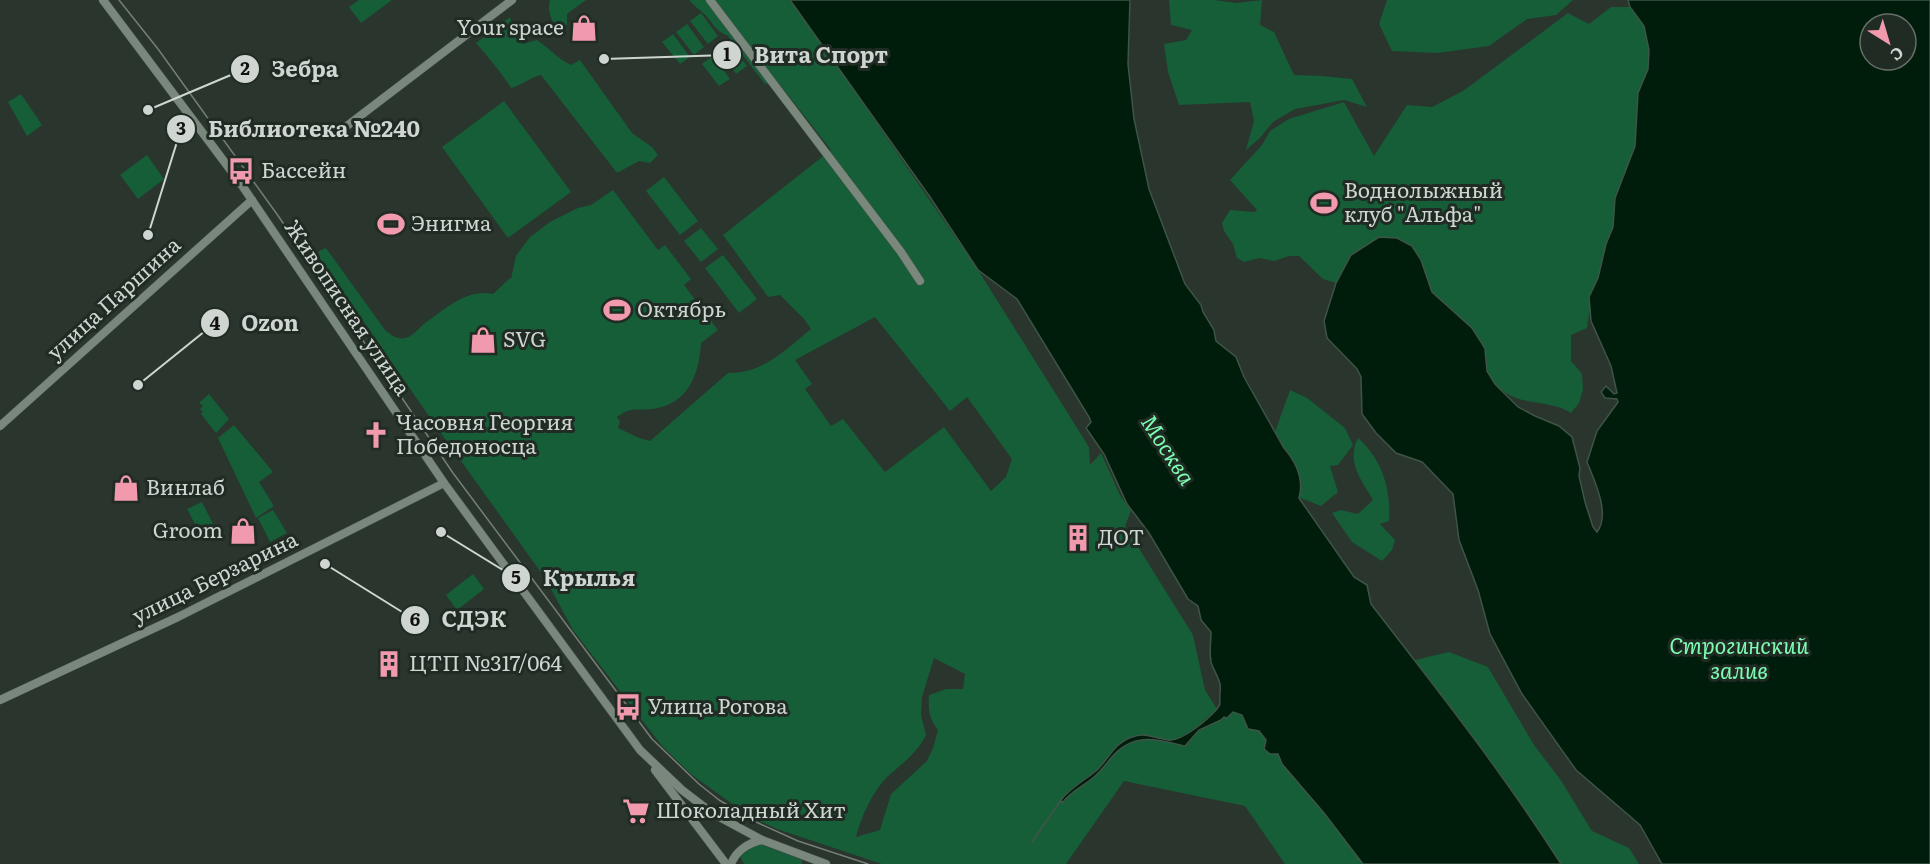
<svg xmlns="http://www.w3.org/2000/svg" width="1930" height="864" font-family="Literata,serif">
<style>
.green{fill:#155e38;fill-rule:evenodd}
.water{fill:#001d0c;stroke:#3e5447;stroke-width:1.5;fill-rule:evenodd}
.lines{fill:none;stroke-linecap:round;stroke-linejoin:round}
.stream{stroke:#3e5447;stroke-width:2}
.minor-casing{stroke:#47514a;stroke-width:9}
.minor{stroke:#79877d;stroke-width:8}
.tram{stroke:#757f78;stroke-width:1.5}
.labels{text-anchor:middle;stroke-width:6;stroke-linejoin:round;paint-order:stroke}
.poi-label{font-size:21px;fill:#cfd6d1;stroke:#202b24;text-anchor:start}
.street-label{font-size:21px;fill:#cfd6d1;stroke:#202b24}
.water-label{font-size:22px;font-style:italic;fill:#7dfdb2;stroke:#202b24}
.leader{fill:none;stroke:#cfd6d1;stroke-width:2}
.callout-dot{fill:#cfd6d1;stroke:#202b24;stroke-width:2}
.mark-label{font-size:18px;text-anchor:middle;font-weight:bold;fill:#111}
.callout-label{font-size:22px;text-anchor:middle;font-weight:bold;fill:#cfd6d1;stroke:#202b24;stroke-width:6;stroke-linejoin:round;paint-order:stroke}
</style>
<rect width="100%" height="100%" fill="#29352d"/>
<g class="green">
<polygon points="359,0 392,0 361,23 349,7"/>
<path d="M550,0H586L567,14V25L558,32C553,22 546,11 550,0Z"/>
<path d="M689,0H789L814,33L978,270L1089,447L1090,465L1101,453L1120,495L1131,511L1125,526L1193,635L1205,690L1217,709C1208,717 1184,739 1172,740C1157,741 1146,731 1127,739C1112,746 1107,761 1095,771C1082,782 1070,786 1063,802C1074,788 1084,787 1095,776C1111,762 1122,738 1146,738C1161,739 1173,746 1188,744C1194,730 1203,730 1215,723C1222,719 1227,715 1233,712L1242,715L1248,729L1259,730L1278,754L1282,764L1324,813L1363,864H1285L1245,806L1124,781L1066,864H882L777,829L749,816L692,775L662,746L573,630L545,578L433,422L318,256L319,251L326,248L385,330C391,335 397,340 406,338C414,335 419,328 425,323C445,309 467,288 493,294L510,278L511,279L516,256L530,237L550,222L578,208L591,205L613,190L658,250L665,245L691,279L684,285L718,330L701,343C699,375 688,404 653,409C637,411 631,406 617,417L620,421L618,428L639,438L650,441L728,373C764,373 785,350 811,329L804,319L780,295L768,297L723,235L831,150L781,86L776,82L765,84L728,36C714,30 713,22 703,13C698,8 694,6 689,0ZM875,317L950,411L967,397L1012,459L1006,477L991,491L944,427L885,472L843,419L831,426L805,389L812,384L795,360ZM934,658L965,674L963,689H946L929,695C928,710 929,718 938,730L933,748L927,761L891,794L880,830L856,837C861,817 873,791 888,776C903,763 917,753 926,735L921,715L922,697Z"/>
<polygon points="1169,0 1214,0 1237,3 1262,0 1260,25 1274,32 1294,75 1322,76 1352,79 1367,107 1344,100 1295,109 1273,122 1260,138 1246,150 1254,121 1250,102 1179,105 1168,72 1164,44 1186,40 1192,30 1171,25"/>
<polygon points="1387,0 1573,0 1556,15 1527,19 1489,46 1437,53 1392,51 1379,24"/>
<path d="M1611,7H1630L1644,26L1649,50L1648,69L1638,93L1635,146L1615,198L1613,227L1606,244L1598,278L1589,297L1590,306L1587,328L1571,335V361L1582,374L1583,390L1579,403L1571,413C1566,410 1560,407 1554,406C1536,401 1518,403 1502,390C1479,373 1492,359 1481,341C1469,321 1448,309 1432,292C1417,266 1431,256 1397,238L1351,255L1336,283L1323,279L1299,256H1289L1274,261L1259,258L1244,262L1237,258L1233,244L1224,231L1222,223L1230,210L1255,212L1257,210L1230,180L1262,145L1270,131L1289,119L1344,102L1374,156L1407,105L1432,107L1463,91L1568,13L1589,24Z"/>
<polygon points="701,13 718,36 708,44 690,21"/>
<path d="M510,17L514,32L522,44L537,40C549,48 558,59 571,65L580,60L632,133L652,147L658,155L650,163L639,161L617,173L541,75C530,77 523,85 511,88C501,72 489,58 476,43Z"/>
<polygon points="687,24 704,47 694,55 676,32"/>
<polygon points="673,34 690,57 680,64 662,42"/>
<polygon points="730,44 747,66 736,74 719,51"/>
<polygon points="713,56 730,79 719,86 702,64"/>
<polygon points="21,94 42,125 27,136 8,102"/>
<polygon points="504,101 571,192 508,238 442,147"/>
<polygon points="147,155 164,179 138,199 120,175"/>
<polygon points="664,177 698,221 680,235 646,191"/>
<polygon points="701,228 718,249 701,262 684,241"/>
<polygon points="723,255 757,299 739,313 705,268"/>
<path d="M1290,390L1307,398L1345,428L1353,445L1338,465L1330,466L1338,492L1321,506L1298,497C1308,472 1285,453 1275,432Z"/>
<polygon points="209,394 229,419 216,433 201,414 203,412 200,409 203,406 199,403"/>
<polygon points="234,425 273,472 259,482 274,506 256,518 218,438"/>
<path d="M1358,438C1383,460 1391,490 1389,521L1380,524L1395,540L1392,550L1382,561L1352,542L1332,513L1341,510L1358,514L1373,500C1361,480 1346,462 1358,438Z"/>
<polygon points="202,502 213,524 201,530 197,523 195,524 187,509"/>
<polygon points="273,510 287,533 270,542 258,518"/>
<polygon points="473,574 484,589 457,610 446,595"/>
<path d="M1449,652L1488,667L1534,745L1560,779L1592,831L1629,848L1639,864H1561C1516,793 1466,726 1415,660Z"/>
<polygon points="758,843 802,860 802,864 744,864 739,855"/>
</g>
<g class="water">
<path d="M790,0H1130L1128,64L1134,119L1149,189L1185,284L1201,305L1203,312L1214,330L1216,341L1236,357L1244,377L1284,448C1296,462 1304,480 1299,498L1354,577L1367,585L1371,604C1437,689 1503,773 1561,864H1363L1324,813L1282,764L1278,754H1270L1264,749L1266,740L1259,731L1248,729L1242,715L1233,712L1227,718L1224,717L1221,720L1199,730L1185,746C1155,739 1133,732 1111,758C1106,764 1101,771 1095,776C1083,787 1073,789 1062,803L1061,800C1071,787 1084,781 1096,771C1109,759 1114,743 1132,737C1146,732 1154,738 1168,740C1182,742 1208,719 1217,709L1220,704C1219,696 1221,690 1220,684C1218,676 1213,669 1211,662C1209,651 1211,643 1211,632L1201,620L1198,606L1188,599L1149,533L1127,504L1104,454L1086,428L1091,422L1089,417L1017,299L978,270L930,197Z"/>
<path d="M1628,0H1930V864H1662L1640,825L1576,770L1522,694L1490,634L1478,590L1459,540L1453,494L1422,462L1396,453L1376,433L1362,414L1361,377L1357,369L1327,338L1324,321L1336,283L1351,255L1379,237L1397,238L1412,246L1421,260L1432,292L1472,328L1481,342L1485,349L1487,371L1495,384L1518,407L1535,416L1559,426L1572,437L1580,468L1579,476L1585,502L1593,527L1597,532C1611,514 1594,480 1587,462L1597,431L1618,402L1617,399L1605,398L1601,392L1606,386L1614,394L1617,393L1611,366L1591,321L1589,297L1598,278L1606,244L1613,227L1615,198L1635,146L1638,93L1648,69L1649,50L1644,26L1630,7ZM1870,24H1906V60H1870Z"/>
</g>
<g class="lines">
<polyline class="stream" points="1032,842 1061,800"/>
<defs>
<g id="minor">
<polyline points="103,0 241,184 444,483 640,750 682,790 712,813 762,840 826,864"/>
<polyline points="710,0 901,252 920,281"/>
<polyline points="339,132 512,0"/>
<polyline points="0,426 252,200"/>
<polyline points="0,700 178,617 444,483"/>
<polyline points="655,770 726,864"/>
<path d="M731,864C736,851 748,843 762,840"/>
</g>
</defs>
<use href="#minor" class="minor-casing"/>
<use href="#minor" class="minor"/>
<polyline class="tram" points="119,0 158,49 279,217 453,473 652,739 699,784 719,800 756,822 798,841 868,864"/>
</g>
<defs>
<symbol id="shop-bare" viewBox="-9 -9 18 18"><path d="M-5-2.5h2.3a2.7 3.5 0 0 1 5.4 0H5L5.5 6h-11ZM-1.5-2.5h3a1.5 2.3 0 0 0-3 0Z" fill="#f29aad" stroke="#202b24" stroke-width="2.5" paint-order="stroke"/></symbol>
<symbol id="bus-bare" viewBox="-9 -9 18 18"><path d="M-5-6H5V4H4V6H2V4H-2V6H-4V4H-5ZM-3.5-4V0h7V-4ZM-3.5 1.2v1.5H-2V1.2ZM2 1.2v1.5H3.5V1.2Z" fill="#f29aad" stroke="#202b24" stroke-width="2.5" paint-order="stroke"/></symbol>
<symbol id="stadium-bare" viewBox="-9 -9 18 18"><path d="M0-5a6.5 5 0 1 0 0 10a6.5 5 0 1 0 0-10ZM-3.5-1.8h7v3.6h-7Z" fill="#f29aad" stroke="#202b24" stroke-width="2.5" paint-order="stroke"/></symbol>
<symbol id="church-bare" viewBox="-9 -9 18 18"><path d="M-1.2-6h2.4v3.5h3.3v2.4h-3.3V6h-2.4V-.1h-3.3v-2.4h3.3Z" fill="#f29aad" stroke="#202b24" stroke-width="2.5" paint-order="stroke"/></symbol>
<symbol id="building-bare" viewBox="-9 -9 18 18"><path d="M-4-6H4V6H1V3H-1V6H-4ZM-2.5-4.3h1.7v1.8h-1.7ZM.8-4.3h1.7v1.8H.8ZM-2.5-1h1.7V.8h-1.7ZM.8-1h1.7V.8H.8Z" fill="#f29aad" stroke="#202b24" stroke-width="2.5" paint-order="stroke"/></symbol>
<symbol id="supermarket-bare" viewBox="-9 -9 18 18"><path d="M-6-5.5h2.5l.6 2H6L4.5 2H-2.5L-4.4-4H-6ZM-1.5 3.2a1.3 1.3 0 1 0 .1 0ZM3 3.2a1.3 1.3 0 1 0 .1 0Z" fill="#f29aad" stroke="#202b24" stroke-width="2.5" paint-order="stroke"/></symbol>
</defs>
<g fill-rule="evenodd">
<use href="#shop-bare" x="565" y="9" width="38" height="38"/>
<use href="#bus-bare" x="222" y="152" width="38" height="38"/>
<use href="#stadium-bare" x="1305" y="184" width="38" height="38"/>
<use href="#stadium-bare" x="372" y="205" width="38" height="38"/>
<use href="#stadium-bare" x="598" y="291" width="38" height="38"/>
<use href="#shop-bare" x="464" y="321" width="38" height="38"/>
<use href="#church-bare" x="357" y="416" width="38" height="38"/>
<use href="#shop-bare" x="107" y="469" width="38" height="38"/>
<use href="#shop-bare" x="224" y="512" width="38" height="38"/>
<use href="#building-bare" x="1059" y="519" width="38" height="38"/>
<use href="#building-bare" x="370" y="645" width="38" height="38"/>
<use href="#bus-bare" x="609" y="688" width="38" height="38"/>
<use href="#supermarket-bare" x="617" y="792" width="38" height="38"/>
</g>
<g class="labels">
<g class="poi-label">
<text x="564" y="35" text-anchor="end">Your space</text>
<text x="261" y="178">Бассейн</text>
<text x="1344" y="198">Воднолыжный<tspan x="1344" dy="24">клуб "Альфа"</tspan></text>
<text x="411" y="231">Энигма</text>
<text x="637" y="317">Октябрь</text>
<text x="503" y="347">SVG</text>
<text x="396" y="430">Часовня Георгия<tspan x="396" dy="24">Победоносца</tspan></text>
<text x="146" y="495">Винлаб</text>
<text x="223" y="538" text-anchor="end">Groom</text>
<text x="1098" y="545">ДОТ</text>
<text x="409" y="671">ЦТП №317/064</text>
<text x="648" y="714">Улица Рогова</text>
<text x="656" y="818">Шоколадный Хит</text>
</g>
<g class="street-label">
<text transform="translate(114 299) rotate(-42)" y="7">улица Паршина</text>
<text transform="translate(347 308) rotate(56)" y="7">Живописная улица</text>
<text transform="translate(215 578) rotate(-26)" y="7">улица Берзарина</text>
</g>
<g class="water-label">
<text transform="translate(1168 450) rotate(57)" y="8">Москва</text>
<text x="1739" y="654">Строгинский<tspan x="1739" dy="25">залив</tspan></text>
</g>
</g>
<path class="leader" d="M604 59L727 55M148 110L245 69M148 235L181 129M138 385L215 323M441 532L516 578M325 564L415 620"/>
<g class="callout-dot">
<circle cx="604" cy="59" r="6"/>
<circle cx="148" cy="110" r="6"/>
<circle cx="148" cy="235" r="6"/>
<circle cx="138" cy="385" r="6"/>
<circle cx="441" cy="532" r="6"/>
<circle cx="325" cy="564" r="6"/>
<circle cx="727" cy="55" r="15"/>
<circle cx="245" cy="69" r="15"/>
<circle cx="181" cy="129" r="15"/>
<circle cx="215" cy="323" r="15"/>
<circle cx="516" cy="578" r="15"/>
<circle cx="415" cy="620" r="15"/>
</g>
<g class="mark-label">
<text x="727" y="61">1</text>
<text x="245" y="75">2</text>
<text x="181" y="135">3</text>
<text x="215" y="330">4</text>
<text x="516" y="584">5</text>
<text x="415" y="626">6</text>
</g>
<g class="callout-label">
<text x="821" y="63">Вита Спорт</text>
<text x="305" y="77">Зебра</text>
<text x="314" y="137">Библиотека №240</text>
<text x="270" y="331">Ozon</text>
<text x="589" y="586">Крылья</text>
<text x="474" y="627">СДЭК</text>
</g>
<g transform="translate(1888 42) rotate(143)"><circle r="28" fill="#202b24" stroke="#666f69" stroke-width="1.5"/>
<path d="M0-4.5L10 22L0 15L-10 22Z" fill="#f29aad"/>
<text y="-9" font-size="16" font-weight="bold" text-anchor="middle" fill="#cfd6d1">С</text>
</g>
</svg>
